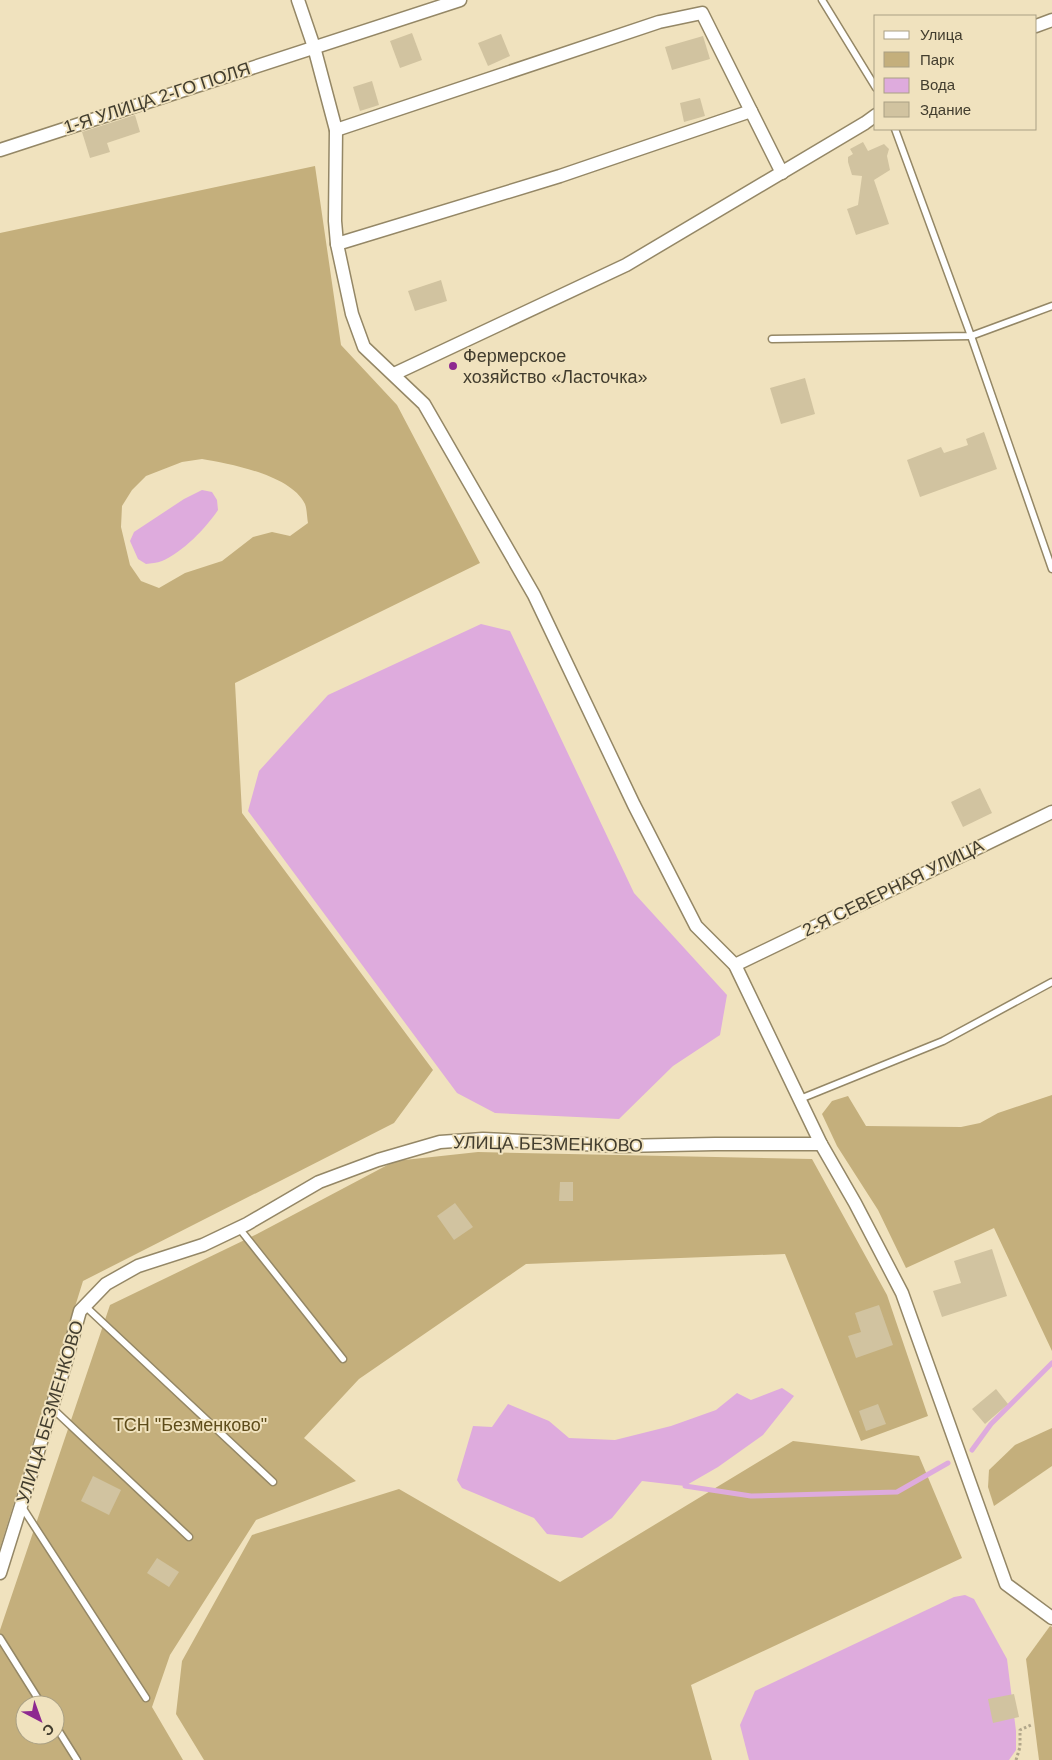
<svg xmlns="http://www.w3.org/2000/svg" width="1052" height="1760" font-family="Arial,sans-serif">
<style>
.green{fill:#c4af7c;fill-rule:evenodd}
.water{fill:#deabdd}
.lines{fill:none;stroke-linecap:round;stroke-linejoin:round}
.stream{stroke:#deabdd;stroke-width:5}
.building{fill:#d1c3a0}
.service-casing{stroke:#948766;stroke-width:9}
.minor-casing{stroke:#948766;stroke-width:15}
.path{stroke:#b1a68a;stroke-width:3;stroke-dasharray:2.5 2.5;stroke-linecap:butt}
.service{stroke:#fff;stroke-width:6}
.minor{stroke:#fff;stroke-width:12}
.poi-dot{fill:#8e2990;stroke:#f0e2be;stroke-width:2}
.labels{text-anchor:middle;stroke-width:4;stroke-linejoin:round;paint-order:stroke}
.street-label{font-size:18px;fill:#423d2e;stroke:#f0e2be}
.poi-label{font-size:18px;fill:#423d2e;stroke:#f0e2be;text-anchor:start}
.park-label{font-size:18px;fill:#5e4c1a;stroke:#f0e2be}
</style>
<rect width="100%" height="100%" fill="#f0e2be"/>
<g class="green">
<path d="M315,166L341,345L397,405L480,563L235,683L242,813L433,1070L394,1123L83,1281L0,1548V233ZM202,459C231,464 291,475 305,504C307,509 307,518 308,523L290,536L272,532L253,537L222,561L185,573L159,588L141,581L130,565L121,527L122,506L132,490L146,476L182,462Z"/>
<polygon points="1052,1095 1052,1351 994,1228 906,1268 878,1210 837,1146 822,1114 832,1101 848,1096 866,1126 961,1127 980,1123 998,1113"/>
<path d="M478,1152L812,1159L887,1295L928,1416L861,1441L785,1254L526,1264L359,1379L304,1438L356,1481L256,1520L170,1655L152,1707L183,1760H0V1630L110,1305L257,1234L395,1161ZM25,1705H55V1735H25Z"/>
<polygon points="1052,1428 1052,1466 994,1506 988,1487 989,1470 1015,1445"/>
<polygon points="793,1441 919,1456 962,1558 691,1685 712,1760 204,1760 176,1714 182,1661 252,1535 399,1489 560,1582"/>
<polygon points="1050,1626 1052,1627 1052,1760 1039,1760 1026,1659"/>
</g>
<g class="water">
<path d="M202,490L212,492L217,500L218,510C206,528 183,552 162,561C157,563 151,563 146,564L138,559L130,541L134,532L184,499Z"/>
<polygon points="481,624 510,631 634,893 727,995 720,1035 673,1066 619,1119 495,1113 457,1093 248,811 259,771 328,695"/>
<polygon points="782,1388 794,1396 763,1435 718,1467 685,1486 642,1481 612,1518 582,1538 547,1534 534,1518 462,1488 457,1480 473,1426 492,1427 508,1404 549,1421 569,1438 615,1440 671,1426 716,1410 737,1393 751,1400"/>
<polygon points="965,1595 974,1599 1007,1659 1016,1731 1016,1750 1009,1760 749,1760 740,1725 755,1691 954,1597"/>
</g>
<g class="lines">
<g class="stream">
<polyline points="972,1450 991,1424 1052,1363"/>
<polyline points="685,1486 751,1496 897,1492 948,1463"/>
</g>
</g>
<g class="building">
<polygon points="412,33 422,60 400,68 390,41"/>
<polygon points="501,34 510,56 488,66 478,43"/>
<polygon points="703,36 710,59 672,70 665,47"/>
<polygon points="372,81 379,105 360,111 353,87"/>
<polygon points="700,98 705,116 684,122 680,103"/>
<polygon points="135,115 140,132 107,143 110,152 90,158 82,132"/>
<polygon points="863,142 868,151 884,144 889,149 887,156 890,170 874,180 889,224 856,235 847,209 858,205 862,176 852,175 848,162 848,157 853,154 850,149"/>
<polygon points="441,280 447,301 415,311 408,291"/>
<polygon points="805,378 815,414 781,424 770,388"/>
<polygon points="984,432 997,469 920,497 907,460 941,447 944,453 968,445 966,439"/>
<polygon points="980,788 992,813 963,827 951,802"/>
<polygon points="560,1182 573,1182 573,1201 559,1201"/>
<polygon points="455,1203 473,1227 454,1240 437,1216"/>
<polygon points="992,1249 1007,1296 942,1317 933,1291 961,1283 954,1261"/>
<polygon points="879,1305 893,1345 856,1358 848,1336 861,1332 855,1313"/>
<polygon points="996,1389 1008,1404 985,1424 972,1409"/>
<polygon points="878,1404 886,1424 866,1431 859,1411"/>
<polygon points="93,1476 121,1490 109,1515 81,1501"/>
<polygon points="157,1558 179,1572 169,1587 147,1573"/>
<polygon points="1014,1694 1019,1717 993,1723 988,1699"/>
</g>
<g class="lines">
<defs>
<g id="service">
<polyline points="822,0 876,88"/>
<polyline points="895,129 971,336 1052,569"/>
<polyline points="772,339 971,336 1052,306"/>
<polyline points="800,1099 943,1041 1052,982"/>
<polyline points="239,1228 343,1359"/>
<polyline points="85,1306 273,1482"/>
<polyline points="52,1408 189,1537"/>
<polyline points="22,1507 146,1698"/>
<polyline points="0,1638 42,1705"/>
<polyline points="55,1725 77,1760"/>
</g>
<g id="minor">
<polyline points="298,0 314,47 336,130 335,221 337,244 352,314 364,347 424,404 534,595 634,805 696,926 735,965 821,1144 855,1203 902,1293 1006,1584 1052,1618"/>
<polyline points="1036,26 1052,20"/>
<polyline points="336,130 659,22 702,13 782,173"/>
<polyline points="0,150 460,0"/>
<polyline points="337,244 560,176 751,111"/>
<polyline points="394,374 626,265 865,123 876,115"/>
<polyline points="735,965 1052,812"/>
<polyline points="0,1573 65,1365 80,1311 106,1284 138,1266 203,1245 247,1224 319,1182 378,1160 440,1142 483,1139 621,1146 715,1144 821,1144"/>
</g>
</defs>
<use href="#service" class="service-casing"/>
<use href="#minor" class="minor-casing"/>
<polyline class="path" points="1016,1760 1020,1747 1020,1730 1033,1724"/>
<use href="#service" class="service"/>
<use href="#minor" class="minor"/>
</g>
<circle class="poi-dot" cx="453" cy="366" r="5"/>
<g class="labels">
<g class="street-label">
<text transform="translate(157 98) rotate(-18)" y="6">1-Я УЛИЦА 2-ГО ПОЛЯ</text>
<text transform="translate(893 888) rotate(-26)" y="6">2-Я СЕВЕРНАЯ УЛИЦА</text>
<text transform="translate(548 1144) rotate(1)" y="6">УЛИЦА БЕЗМЕНКОВО</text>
<text transform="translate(50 1412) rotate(-73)" y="6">УЛИЦА БЕЗМЕНКОВО</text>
</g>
<g class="poi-label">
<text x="463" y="362">Фермерское<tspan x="463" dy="21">хозяйство «Ласточка»</tspan></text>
</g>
<g class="park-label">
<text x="190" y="1431">ТСН "Безменково"</text>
</g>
</g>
<rect x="874" y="15" width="162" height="115" fill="#f0e2be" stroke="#aaa084"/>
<rect x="884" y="31" width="25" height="8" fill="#ffffff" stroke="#aaa084"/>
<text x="920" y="40" font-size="15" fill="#423d2e">Улица</text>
<rect x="884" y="52" width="25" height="15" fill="#c4af7c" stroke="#aaa084"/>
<text x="920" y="65" font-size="15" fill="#423d2e">Парк</text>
<rect x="884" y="78" width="25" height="15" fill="#deabdd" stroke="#aaa084"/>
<text x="920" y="90" font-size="15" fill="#423d2e">Вода</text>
<rect x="884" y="102" width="25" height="15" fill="#d1c3a0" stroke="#aaa084"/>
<text x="920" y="115" font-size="15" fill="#423d2e">Здание</text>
<g transform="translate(40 1720) rotate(139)"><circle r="24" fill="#f0e2be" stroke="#aaa084"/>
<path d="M0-4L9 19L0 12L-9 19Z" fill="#8e2990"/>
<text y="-8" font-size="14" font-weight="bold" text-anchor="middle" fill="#423d2e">С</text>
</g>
</svg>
